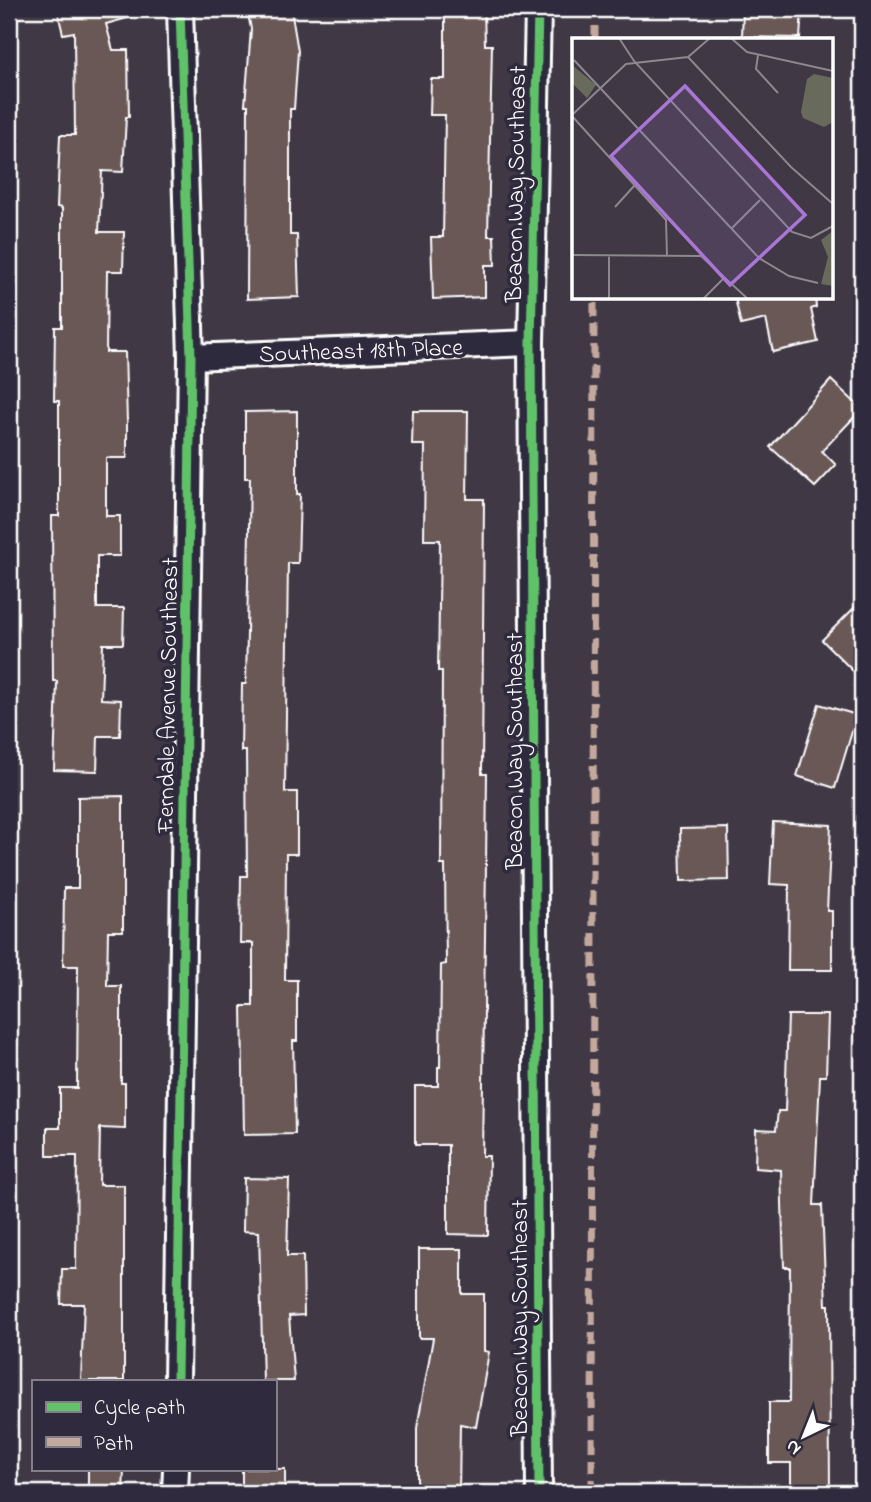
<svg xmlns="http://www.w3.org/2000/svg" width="871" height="1502" font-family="'Indie Flower',sans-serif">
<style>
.building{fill:#695857;stroke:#fff;stroke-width:2}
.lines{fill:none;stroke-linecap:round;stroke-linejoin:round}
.minor-casing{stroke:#fff;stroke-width:30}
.minor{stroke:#2f2a3d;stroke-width:24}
.quiet{stroke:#c3a89e;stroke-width:7;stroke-dasharray:14 7;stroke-linecap:butt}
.cycleway-casing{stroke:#2f2a3d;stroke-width:13}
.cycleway{stroke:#61c268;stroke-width:9}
.labels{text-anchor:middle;stroke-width:7;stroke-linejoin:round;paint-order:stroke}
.street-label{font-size:24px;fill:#fff;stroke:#2f2a3d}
.inset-road{fill:none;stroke:#8c888f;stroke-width:2}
.view{fill:#a976d5;fill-opacity:0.15;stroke:#a976d5;stroke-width:3.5}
.inset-edge{fill:none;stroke:#fff;stroke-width:3.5}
</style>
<rect width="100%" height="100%" fill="#403845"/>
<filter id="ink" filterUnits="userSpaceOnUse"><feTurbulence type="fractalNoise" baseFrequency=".0143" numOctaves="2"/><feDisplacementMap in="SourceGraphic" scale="14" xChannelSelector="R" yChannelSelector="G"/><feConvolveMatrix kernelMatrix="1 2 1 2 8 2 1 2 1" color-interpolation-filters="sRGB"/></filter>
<g filter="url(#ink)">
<g class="building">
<polygon points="57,9 130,9 131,17 106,24 113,50 128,50 129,117 126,117 123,172 102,171 99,232 124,232 123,271 107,271 106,352 125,352 127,422 127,458 106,458 106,516 120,516 120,556 97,556 97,608 124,608 123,644 103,644 101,699 121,700 120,736 98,736 97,771 54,770 57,681 53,681 52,516 59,516 59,401 54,401 55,327 62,327 62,208 57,207 60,135 75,135 74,32 63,34"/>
<polygon points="247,9 291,9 298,51 294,109 290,109 290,235 297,235 299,297 247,299 248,105 245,105 251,29"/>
<polygon points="445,9 484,9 485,45 492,45 488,236 494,236 495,265 485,265 485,297 433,299 431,237 443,237 445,115 430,115 431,79 445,79"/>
<polygon points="743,9 802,9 800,38 742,37"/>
<polygon points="735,298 815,298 816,307 811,309 818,342 773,352 766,319 741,325"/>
<polygon points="831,380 862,409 822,451 836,465 815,487 770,447"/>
<polygon points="297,411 297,494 300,494 298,563 288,563 285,792 297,792 297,854 286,854 285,980 297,980 297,1041 293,1041 295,1134 244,1135 242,1006 253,1006 253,943 240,943 241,876 247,876 246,751 241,751 242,684 246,684 250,478 245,478 245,412"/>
<polygon points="413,411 468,411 467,499 484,499 482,774 487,774 486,864 482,1156 489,1156 488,1235 448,1234 448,1145 415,1145 415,1086 438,1086 438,1067 440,1067 441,965 446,964 445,865 441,865 442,671 438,671 440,540 424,540 425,445 412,445"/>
<polygon points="862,600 862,680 822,640"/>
<polygon points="819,704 857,715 835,788 797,776"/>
<polygon points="123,796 123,931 108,931 107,986 121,986 121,1083 125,1083 125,1129 100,1128 99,1185 124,1185 124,1381 81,1381 84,1304 61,1304 62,1269 76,1269 77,1156 47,1156 47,1128 60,1128 60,1088 77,1088 78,966 63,966 64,888 78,888 78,797"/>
<polygon points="773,822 831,825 827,911 832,911 832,970 788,970 789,885 770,884"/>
<polygon points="728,828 729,880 681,881 680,829"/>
<polygon points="788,1015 828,1015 826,1076 820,1076 814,1205 822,1205 826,1305 829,1305 830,1493 791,1493 791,1463 769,1463 769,1402 789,1402 790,1267 784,1267 781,1170 755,1168 756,1129 776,1130 778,1111 785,1111"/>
<polygon points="244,1178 289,1179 287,1256 303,1256 304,1315 289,1316 294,1381 263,1381 259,1232 243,1231"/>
<polygon points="419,1249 462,1249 462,1294 484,1294 484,1351 489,1352 476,1427 460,1424 459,1493 417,1493 417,1428 433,1338 419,1338"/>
<polygon points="88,1469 124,1469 123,1493 88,1493"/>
<rect x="242" y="1469" width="43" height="24"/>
</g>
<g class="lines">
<defs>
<g id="minor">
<polyline points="538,9 531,343 539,1493"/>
<polyline points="191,357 531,343"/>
<polyline points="177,1381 191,357 180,9"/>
<polyline points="175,1493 176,1469"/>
</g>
</defs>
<use href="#minor" class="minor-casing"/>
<use href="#minor" class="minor"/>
<g class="quiet">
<polyline points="595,40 595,9"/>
<polyline points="592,1493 594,298"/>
</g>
<defs>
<g id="cycleway">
<polyline points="538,9 531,343 539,1493"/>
<polyline points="177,1381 191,357 180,9"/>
</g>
</defs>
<use href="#cycleway" class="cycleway-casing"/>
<use href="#cycleway" class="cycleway"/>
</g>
</g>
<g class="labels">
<g class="street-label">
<text transform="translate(515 184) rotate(-89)" y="8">Beacon Way Southeast</text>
<text transform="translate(361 350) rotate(-2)" y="8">Southeast 18th Place</text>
<text transform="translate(167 695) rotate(-89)" y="8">Ferndale Avenue Southeast</text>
<text transform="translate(514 751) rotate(-90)" y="8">Beacon Way Southeast</text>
<text transform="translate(519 1318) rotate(-90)" y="8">Beacon Way Southeast</text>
</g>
</g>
<g transform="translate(572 38)">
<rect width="261" height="261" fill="#403845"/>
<path d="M0,27L24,47L15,60L0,45ZM242,36L261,40V84L252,89L231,80L229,74L235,41ZM261,193V248L249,246L256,219L249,202Z" fill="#686b5c"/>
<path class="inset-road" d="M47,0L62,23L220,194L239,200L261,188M159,0L175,14L261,33M186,17L184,31L206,55M116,19L219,129L261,166M2,22L187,220L217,238L246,245M0,77L54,26L116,19L138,0M0,78L94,182L95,218M43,169L62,148M160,190L188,162M0,217L129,218L176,261M37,261V218M131,261L152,240"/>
<path class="view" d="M113,48L233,177L158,247L39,118Z"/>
<rect width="261" height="261" class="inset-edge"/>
</g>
<rect width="871" height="1502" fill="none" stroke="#2f2a3d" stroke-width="35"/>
<rect x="18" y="18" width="836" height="1467" fill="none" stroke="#fff" stroke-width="2.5" filter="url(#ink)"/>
<rect x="32" y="1380" width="245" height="91" fill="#2f2a3d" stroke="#827f8b" stroke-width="2"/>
<rect x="46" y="1402" width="35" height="10" fill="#61c268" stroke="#827f8b" stroke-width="2"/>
<text x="94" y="1414" font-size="21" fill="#ffffff">Cycle path</text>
<rect x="46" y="1437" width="35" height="10" fill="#c3a89e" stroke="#827f8b" stroke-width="2"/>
<text x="94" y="1450" font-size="21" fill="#ffffff">Path</text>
<g transform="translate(804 1436) rotate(223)" stroke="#2f2a3d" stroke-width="5" paint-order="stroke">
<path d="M0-5L12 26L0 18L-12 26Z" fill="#ffffff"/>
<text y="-10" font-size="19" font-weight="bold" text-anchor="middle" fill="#ffffff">N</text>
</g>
</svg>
